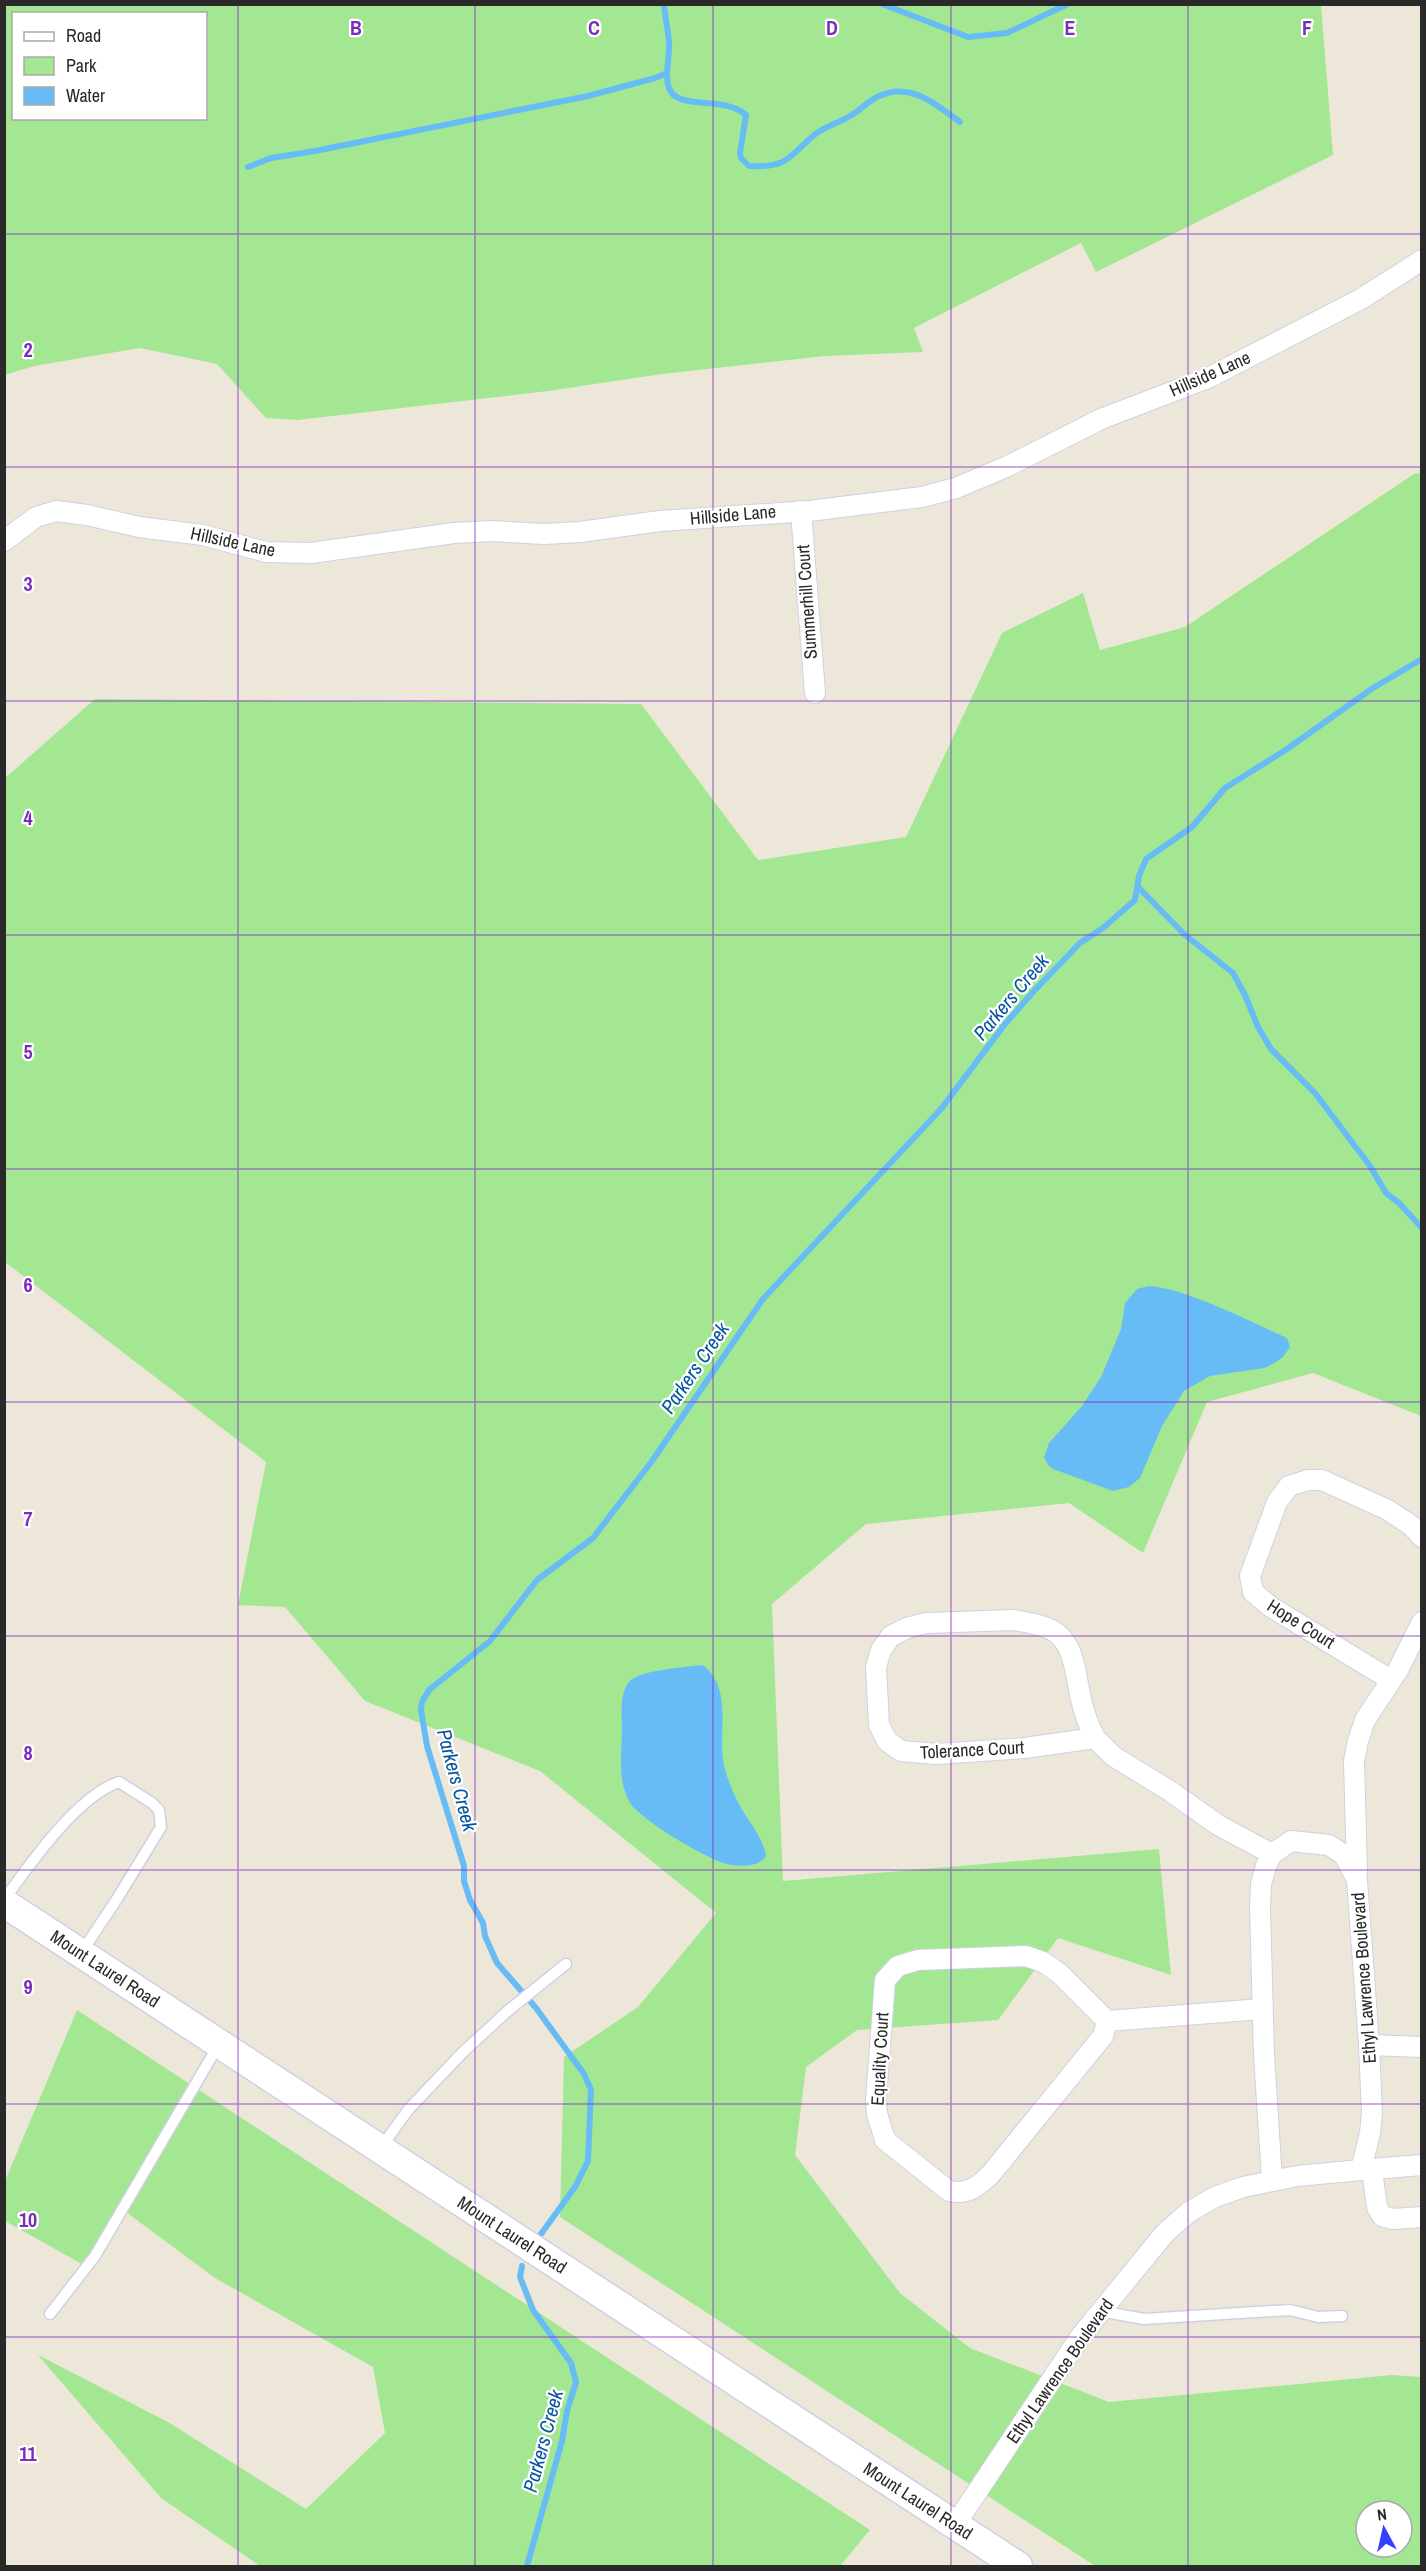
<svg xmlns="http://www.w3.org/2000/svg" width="1426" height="2571" font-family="'Archivo Narrow',sans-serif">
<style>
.green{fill:#a4e793;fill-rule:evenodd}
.water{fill:#67bcf5}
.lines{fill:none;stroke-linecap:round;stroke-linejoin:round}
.stream{stroke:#67bcf5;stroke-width:6}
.lane-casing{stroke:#cfd1e3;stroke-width:13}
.street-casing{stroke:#cfd1e3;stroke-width:22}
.secondary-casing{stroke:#cfd1e3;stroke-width:31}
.lane{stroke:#fff;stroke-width:10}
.street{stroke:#fff;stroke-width:20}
.secondary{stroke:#fff;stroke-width:28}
.grid{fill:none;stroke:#7b2cbf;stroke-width:1.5;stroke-opacity:0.55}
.labels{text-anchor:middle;stroke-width:4.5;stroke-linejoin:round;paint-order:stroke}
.street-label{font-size:18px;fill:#292929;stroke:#fff}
.water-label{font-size:20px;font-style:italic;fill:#0656a1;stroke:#fff}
.grid-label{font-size:20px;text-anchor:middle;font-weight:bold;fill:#7b2cbf;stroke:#fff;stroke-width:4.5;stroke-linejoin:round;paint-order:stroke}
</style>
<rect width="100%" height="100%" fill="#ede7da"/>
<g class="green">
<path d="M5,4L1321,5L1333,155L1096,272L1081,243L914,328L923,352L825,356L662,374L548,391L298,420L266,418L217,364L140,348L34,366L5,375ZM14,14H206V118H14Z"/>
<path d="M1421,473V1416L1313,1373L1207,1402L1143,1553L1069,1503L866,1524L772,1604L783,1881L1159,1849L1171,1975L1058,1938L998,2020L857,2030L806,2067L795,2155L900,2293L970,2348L1109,2402L1392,2375L1421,2377V2566H1095L560,2217L564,2057L638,2007L716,1913L540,1771L365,1701L285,1607L238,1605L266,1462L5,1262L4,779L95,699L641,704L758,860L906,837L1002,633L1083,593L1100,650L1185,627L1414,474ZM1366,2511H1402V2547H1366Z"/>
<polygon points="77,2010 870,2530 840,2566 260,2566 161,2498 38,2355 168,2422 306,2509 385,2433 373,2367 215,2278 126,2212 82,2264 5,2221 5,2181"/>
</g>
<g class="water">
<path d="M1148,1286C1186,1288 1251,1322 1287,1338L1290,1347L1283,1357L1273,1364L1264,1368L1210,1376L1184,1391L1162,1426L1140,1478L1129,1487L1113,1491L1053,1469L1048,1465L1044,1457L1049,1443L1082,1406L1101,1377L1121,1329L1125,1303L1137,1289Z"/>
<path d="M703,1665C734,1690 717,1732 724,1765C727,1779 734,1795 741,1808C750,1823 763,1838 766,1856C759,1868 735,1867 723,1863C703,1856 638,1819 629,1801C618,1780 621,1755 622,1733C622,1718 619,1696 628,1683C637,1670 686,1667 703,1665Z"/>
</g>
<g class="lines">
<g class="stream">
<path d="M664,4C665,17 668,30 669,42C670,56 665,71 668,85C674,113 723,94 746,115L740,153L741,158L749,166C787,168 788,158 813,136C823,127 839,123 850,116C859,111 867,102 877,97C910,81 934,103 960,122"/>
<polyline points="882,4 968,37 1007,33 1068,4"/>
<polyline points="248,167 271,158 315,151 588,96 655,78 667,73"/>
<polyline points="1138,887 1184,934 1233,973 1245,995 1258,1027 1271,1049 1315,1093 1370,1166 1386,1193 1399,1203 1422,1228"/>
<polyline points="541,2234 575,2187 588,2161 591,2090 584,2074 536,2008 497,1963 485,1936 483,1923 470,1900 464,1881 464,1866 427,1746 421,1710 422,1702 429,1690 490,1641 537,1580 593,1538 652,1461 763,1299 941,1109 1005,1024 1034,991 1080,943 1103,928 1135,900 1139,876 1146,859 1192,827 1225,788 1287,749 1373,688 1422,659"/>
<polyline points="522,2266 520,2277 533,2310 571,2363 576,2382 567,2411 562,2441 527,2566"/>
</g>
<defs>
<g id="lane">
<path d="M4,1900C30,1864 77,1796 119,1782L152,1803L159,1810L161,1827L117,1899L81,1953"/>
<polyline points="380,2149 408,2110 463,2052 510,2009 566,1964"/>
<polyline points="1100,2311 1144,2319 1290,2310 1318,2317 1342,2316"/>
<polyline points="50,2314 95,2256 219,2044"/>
</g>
<g id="street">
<polyline points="801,511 815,693"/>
<polyline points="4,541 36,517 56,511 87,515 139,527 203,535 266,552 311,553 454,533 492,531 544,534 580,532 660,521 809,511 922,497 956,488 1008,466 1101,419 1208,378 1361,299 1422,260"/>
<path d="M1014,1620C1026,1622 1039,1624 1050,1629C1077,1642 1075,1679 1082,1703C1085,1716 1089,1726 1095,1738L1025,1748L937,1754L901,1751L887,1741L879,1725L876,1667L881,1650L891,1636L907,1628L926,1623Z"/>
<polyline points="1391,1680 1271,1607 1253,1592 1250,1576 1277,1502 1289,1486 1308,1480 1322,1480 1388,1510 1412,1526 1422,1537"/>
<polyline points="1095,1738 1113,1756 1170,1791 1218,1825 1272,1854"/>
<polyline points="1357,1871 1354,1761 1358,1741 1365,1720 1398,1670 1422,1622"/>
<path d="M1107,2021L1103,2036L990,2175C977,2187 968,2195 949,2191L885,2140L877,2114L876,2100L885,1980L898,1966L918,1960L1026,1956L1043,1962L1059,1973L1107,2021L1262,2009"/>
<polyline points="1369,2045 1422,2047"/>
<polyline points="1361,2170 1422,2165"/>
<polyline points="1372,2170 1377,2207 1382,2216 1393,2219 1422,2217"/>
<polyline points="955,2525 1080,2337 1165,2233 1189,2212 1215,2197 1243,2187 1297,2176 1361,2170 1370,2133 1372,2113 1369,2045 1357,1880 1344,1855 1329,1845 1291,1841 1272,1854 1266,1866 1261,1884 1260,1907 1264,2055 1272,2180"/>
</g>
<polyline id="secondary" points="4,1903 1018,2566"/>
</defs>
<use href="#lane" class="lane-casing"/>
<use href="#street" class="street-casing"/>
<use href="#secondary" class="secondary-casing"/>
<use href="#lane" class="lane"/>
<use href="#street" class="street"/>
<use href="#secondary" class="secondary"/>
</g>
<path class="grid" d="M238,4V2566M475,4V2566M713,4V2566M951,4V2566M1188,4V2566M4,234H1422M4,467H1422M4,701H1422M4,935H1422M4,1169H1422M4,1402H1422M4,1636H1422M4,1870H1422M4,2104H1422M4,2337H1422"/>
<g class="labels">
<g class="street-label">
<text transform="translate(1210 374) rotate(-24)" y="6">Hillside Lane</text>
<text transform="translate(733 515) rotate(-5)" y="6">Hillside Lane</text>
<text transform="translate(233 542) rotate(12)" y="6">Hillside Lane</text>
<text transform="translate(807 602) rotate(-94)" y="6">Summerhill Court</text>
<text transform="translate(1301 1624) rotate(32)" y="6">Hope Court</text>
<text transform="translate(972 1750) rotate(-3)" y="6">Tolerance Court</text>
<text transform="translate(105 1969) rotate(33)" y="6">Mount Laurel Road</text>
<text transform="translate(1364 1978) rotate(-94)" y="6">Ethyl Lawrence Boulevard</text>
<text transform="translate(880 2059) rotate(-87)" y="6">Equality Court</text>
<text transform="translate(512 2235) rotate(33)" y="6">Mount Laurel Road</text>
<text transform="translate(1060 2371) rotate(-55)" y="6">Ethyl Lawrence Boulevard</text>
<text transform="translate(918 2501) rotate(33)" y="6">Mount Laurel Road</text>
</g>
<g class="water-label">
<text transform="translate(1011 997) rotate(-50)" y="7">Parkers Creek</text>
<text transform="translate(695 1368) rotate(-56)" y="7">Parkers Creek</text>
<text transform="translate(457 1780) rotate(75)" y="7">Parkers Creek</text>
<text transform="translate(543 2441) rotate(-75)" y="7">Parkers Creek</text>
</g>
</g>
<g class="grid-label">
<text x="356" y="35">B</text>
<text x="594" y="35">C</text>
<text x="832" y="35">D</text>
<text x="1070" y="35">E</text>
<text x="1307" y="35">F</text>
<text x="28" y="357">2</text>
<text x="28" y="591">3</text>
<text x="28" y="825">4</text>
<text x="28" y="1059">5</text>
<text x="28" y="1292">6</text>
<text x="28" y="1526">7</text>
<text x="28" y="1760">8</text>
<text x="28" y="1994">9</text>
<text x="28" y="2227">10</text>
<text x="28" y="2461">11</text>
</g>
<rect width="1426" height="2571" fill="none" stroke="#292929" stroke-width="12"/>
<rect x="12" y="12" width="195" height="108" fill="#ffffff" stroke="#a9a9a9" stroke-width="1.5"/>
<rect x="24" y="32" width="30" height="9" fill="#ffffff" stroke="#a9a9a9" stroke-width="1.5"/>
<text x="66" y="42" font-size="18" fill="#292929">Road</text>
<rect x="24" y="57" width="30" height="18" fill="#a4e793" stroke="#a9a9a9" stroke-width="1.5"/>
<text x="66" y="72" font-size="18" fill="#292929">Park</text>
<rect x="24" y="87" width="30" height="18" fill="#67bcf5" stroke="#a9a9a9" stroke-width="1.5"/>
<text x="66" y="102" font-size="18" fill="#292929">Water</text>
<g transform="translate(1384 2529) rotate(352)"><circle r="28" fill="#ffffff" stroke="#a9a9a9" stroke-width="1.5"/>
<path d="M0-4.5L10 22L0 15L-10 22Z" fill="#353fff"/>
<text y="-9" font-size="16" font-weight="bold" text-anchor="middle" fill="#292929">N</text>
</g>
</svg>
